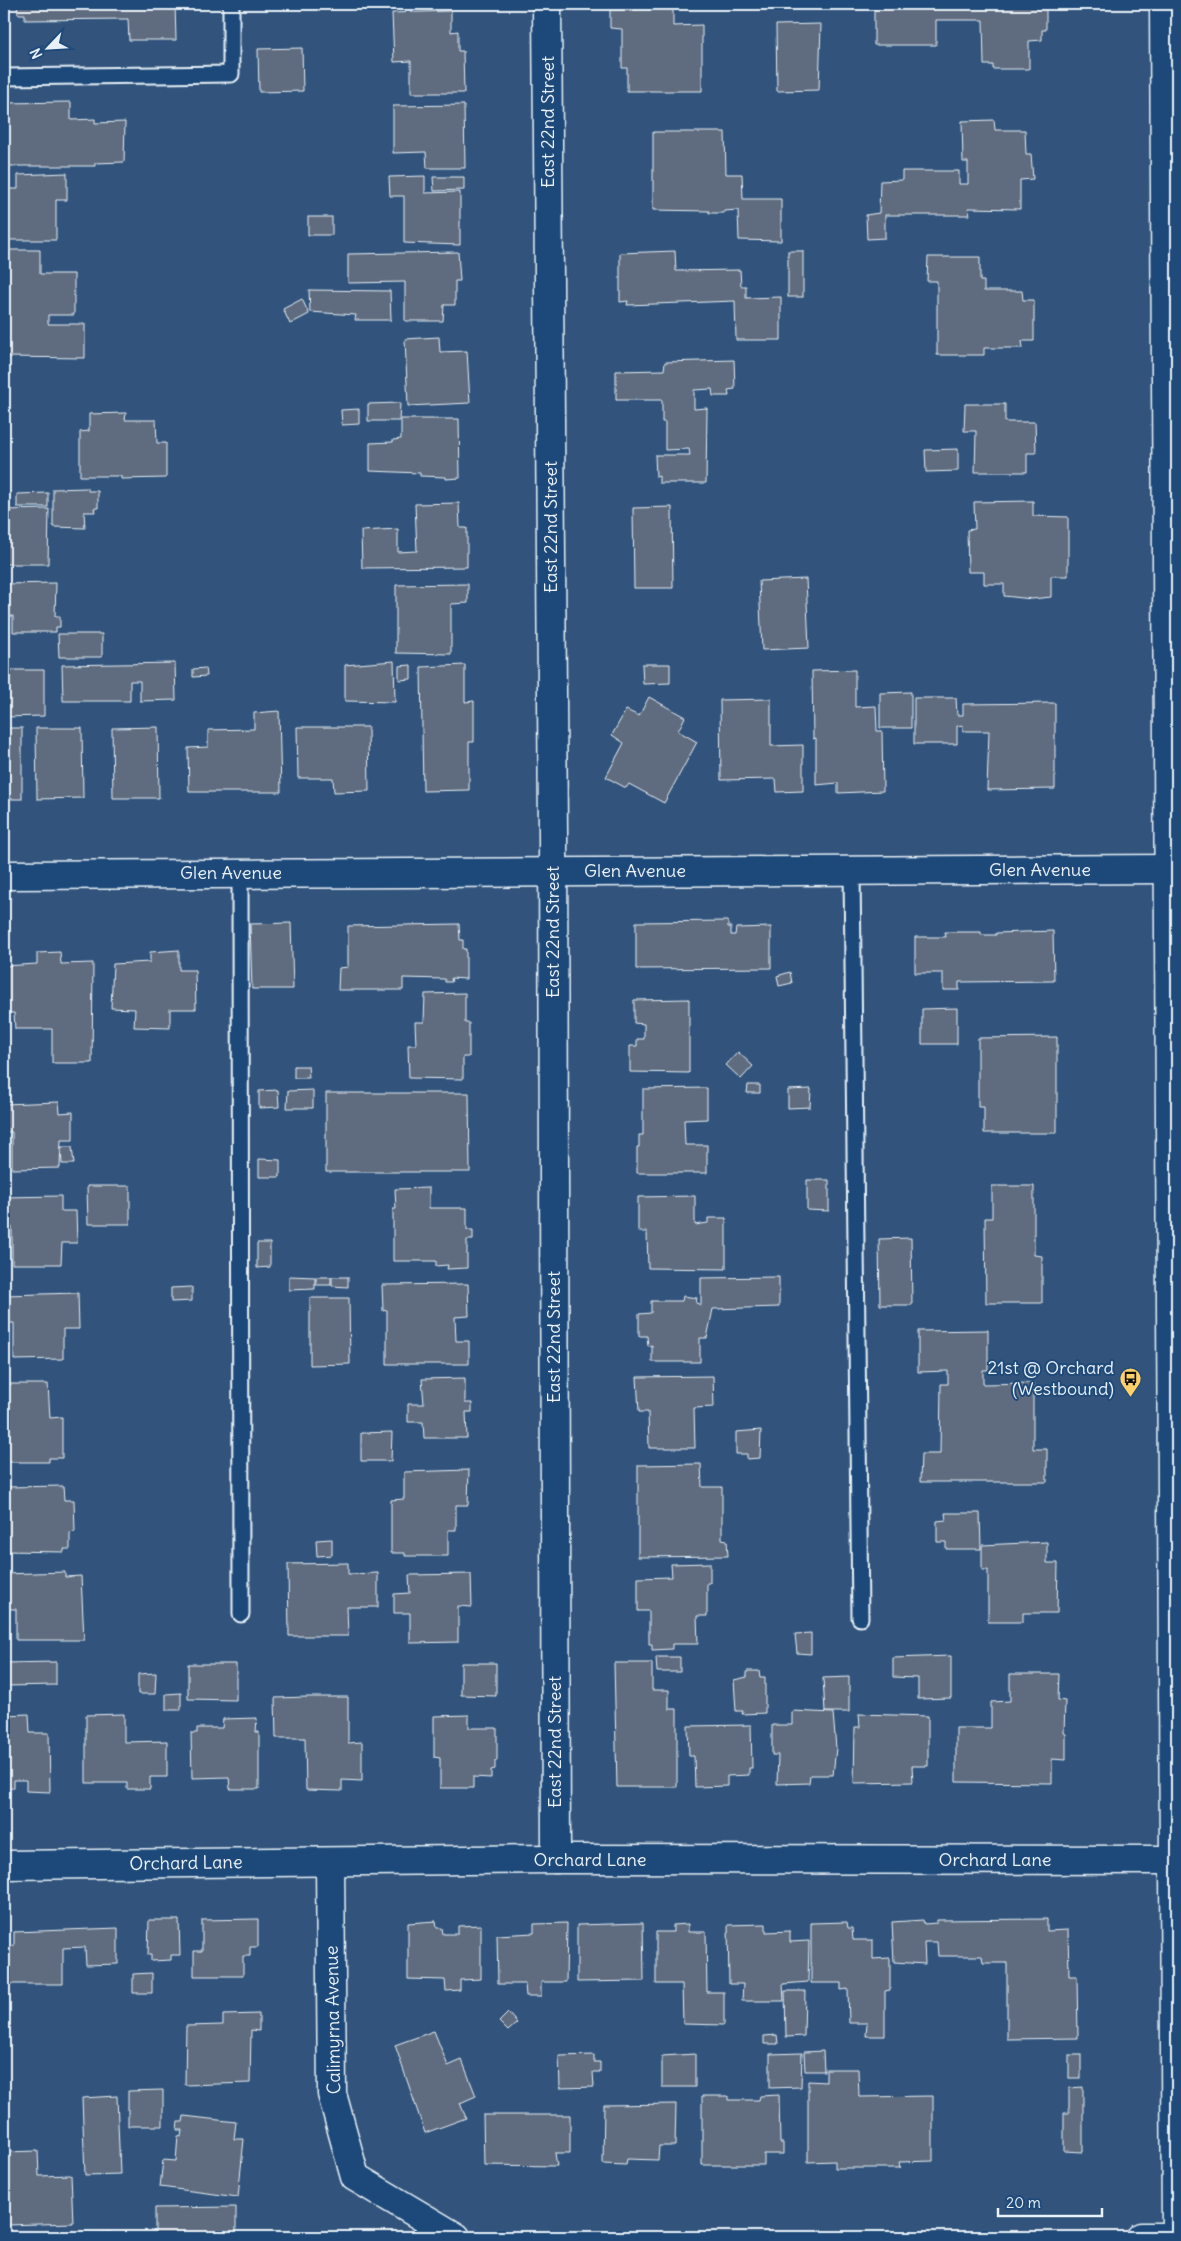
<svg xmlns="http://www.w3.org/2000/svg" width="1181" height="2241" font-family="Delius,sans-serif">
<style>
.building{fill:#5f6c7f;stroke:#e8f1f8}
.lines{fill:none;stroke-linecap:round;stroke-linejoin:round}
.service-casing{stroke:#e8f1f8;stroke-width:19}
.minor-casing{stroke:#e8f1f8;stroke-width:31}
.service{stroke:#1f4a7a;stroke-width:15}
.minor{stroke:#1f4a7a;stroke-width:28}
.labels{text-anchor:middle;stroke-width:4;stroke-linejoin:round;paint-order:stroke}
.street-label{font-size:18px;fill:#e8f1f8;stroke:#1f4a7a}
.poi-label{font-size:18px;fill:#e8f1f8;stroke:#1f4a7a;text-anchor:end}
</style>
<rect width="100%" height="100%" fill="#32547c"/>
<filter id="ink" filterUnits="userSpaceOnUse"><feTurbulence type="fractalNoise" baseFrequency=".02" numOctaves="2"/><feDisplacementMap in="SourceGraphic" scale="10" xChannelSelector="R" yChannelSelector="G"/><feConvolveMatrix kernelMatrix="1 2 1 2 8 2 1 2 1" color-interpolation-filters="sRGB"/></filter>
<g filter="url(#ink)">
<g class="building">
<polygon points="17,4 175,4 176,40 129,40 128,19 25,20 25,14 18,14"/>
<polygon points="874,4 1046,4 1046,30 1042,30 1042,40 1029,41 1029,69 993,69 993,65 984,65 983,20 936,20 936,45 874,45"/>
<polygon points="673,9 673,26 702,25 702,91 627,91 627,68 622,68 622,29 610,28 610,10"/>
<polygon points="451,11 451,32 458,31 458,51 463,51 464,93 411,93 411,61 394,62 392,13"/>
<polygon points="821,24 819,90 777,91 776,25"/>
<polygon points="302,48 303,91 259,92 258,49"/>
<polygon points="71,102 71,120 95,119 95,123 125,122 124,162 95,163 95,166 4,166 5,103"/>
<polygon points="464,105 465,168 427,168 426,152 393,153 393,106"/>
<polygon points="994,120 995,130 1025,130 1026,154 1031,154 1033,179 1020,180 1020,209 968,208 970,215 885,215 885,238 867,239 866,215 879,213 880,181 902,180 902,171 959,171 959,184 968,184 968,162 963,162 962,121"/>
<polygon points="653,132 725,132 726,174 742,174 743,199 781,199 781,241 739,240 738,210 724,211 724,213 709,213 709,211 653,210"/>
<polygon points="67,173 67,200 56,200 56,240 4,240 4,189 18,189 18,175"/>
<polygon points="425,176 425,193 460,192 460,245 404,243 404,196 390,196 389,177"/>
<polygon points="433,177 464,177 464,190 434,191"/>
<rect x="308" y="217" width="24" height="18"/>
<polygon points="7,250 40,250 40,274 74,274 74,315 48,315 48,324 85,324 85,358 4,357 4,278 7,278"/>
<polygon points="675,251 676,271 740,270 741,286 746,286 746,298 781,297 781,340 736,340 735,301 627,305 628,301 620,302 620,253"/>
<rect x="788" y="251" width="15" height="46"/>
<polygon points="458,252 460,281 455,281 455,305 444,305 443,321 405,321 405,282 348,283 348,254"/>
<polygon points="928,257 980,257 980,281 984,281 984,291 1022,291 1023,300 1034,300 1034,341 1022,341 1023,348 984,348 984,355 937,355 937,281 927,281"/>
<polygon points="309,290 390,291 391,320 355,320 356,315 310,312"/>
<polygon points="302,299 309,314 290,324 283,309"/>
<polygon points="439,337 440,352 467,351 470,403 408,406 405,339"/>
<polygon points="734,360 735,389 728,390 729,396 713,396 712,389 694,390 694,409 707,408 706,483 659,483 659,476 656,477 655,455 690,455 689,449 665,450 665,422 662,422 662,400 616,400 616,371 664,370 665,362"/>
<polygon points="400,403 399,421 368,421 368,404"/>
<polygon points="965,404 1005,404 1005,422 1035,422 1036,453 1027,453 1027,472 975,472 976,431 964,431"/>
<polygon points="359,409 359,424 342,425 341,410"/>
<polygon points="126,413 125,420 156,420 157,443 166,443 166,478 121,479 121,476 80,476 80,432 89,431 89,414"/>
<polygon points="401,419 459,419 460,478 446,479 446,477 420,476 420,473 370,471 370,443 393,442 393,440 401,439"/>
<polygon points="958,449 958,471 926,472 925,450"/>
<polygon points="88,488 88,491 98,491 98,508 94,508 95,512 84,512 85,528 53,527 53,489"/>
<polygon points="48,493 48,507 17,507 17,494"/>
<polygon points="1033,501 1033,516 1068,517 1068,576 1051,576 1051,597 1032,599 1004,596 1004,584 984,584 984,572 968,572 967,530 975,529 974,502"/>
<polygon points="459,503 460,528 467,528 467,567 362,568 361,531 398,529 398,552 417,551 415,504"/>
<polygon points="672,507 673,588 634,588 633,508"/>
<polygon points="49,509 48,564 4,564 4,510"/>
<polygon points="806,579 809,648 762,650 759,581"/>
<polygon points="56,583 55,616 60,616 60,627 56,627 56,632 13,632 13,616 4,617 4,584"/>
<polygon points="468,584 468,603 451,604 451,654 396,653 396,585"/>
<polygon points="58,634 102,634 102,657 59,657"/>
<polygon points="394,661 395,702 345,701 345,665"/>
<polygon points="175,663 176,700 140,701 140,681 130,681 130,701 63,701 62,665"/>
<polygon points="642,664 670,664 670,683 643,684"/>
<polygon points="411,665 411,679 399,680 399,666"/>
<polygon points="465,665 465,702 474,701 474,742 469,742 469,790 423,791 421,667"/>
<polygon points="206,668 207,676 193,677 193,669"/>
<polygon points="4,670 44,670 44,716 4,717"/>
<polygon points="855,670 855,707 876,706 877,731 882,731 883,791 838,793 838,783 816,785 816,738 813,739 812,671"/>
<polygon points="911,692 911,728 880,728 880,693"/>
<polygon points="649,697 685,717 678,731 697,742 664,803 629,784 626,788 606,777 624,743 612,735 626,710 639,716"/>
<polygon points="914,698 956,698 957,715 963,715 963,704 1055,703 1055,789 987,790 989,731 963,731 963,725 957,726 957,744 914,744"/>
<polygon points="771,699 771,746 803,745 803,791 777,792 776,779 721,780 720,700"/>
<polygon points="279,711 281,792 189,792 188,748 208,747 208,730 254,729 254,713"/>
<polygon points="158,727 159,798 113,798 112,728"/>
<polygon points="297,727 368,727 369,791 334,792 333,778 298,778"/>
<rect x="4" y="728" width="18" height="71"/>
<polygon points="36,728 82,728 83,798 37,799"/>
<polygon points="728,921 728,927 731,927 731,935 735,935 736,928 771,927 771,968 636,969 636,922"/>
<polygon points="291,923 293,989 252,989 250,924"/>
<polygon points="459,924 460,940 463,940 463,949 466,949 466,979 451,978 452,982 445,982 445,979 403,978 403,990 338,990 339,968 348,967 348,926"/>
<polygon points="1053,931 1054,981 959,982 959,990 943,990 943,973 915,973 915,937 946,937 945,932 981,932 981,935 996,935 996,933"/>
<polygon points="179,950 179,970 195,970 196,1009 170,1009 170,1028 134,1027 135,1009 111,1008 113,964 150,962 150,952"/>
<polygon points="60,952 61,964 93,963 92,1063 52,1063 52,1029 15,1029 14,1013 4,1013 4,966 37,964 37,953"/>
<polygon points="790,972 792,983 779,986 777,976"/>
<polygon points="465,993 465,1023 469,1023 469,1057 463,1057 463,1079 409,1078 408,1045 416,1045 415,1022 424,1022 425,994"/>
<polygon points="689,999 689,1073 630,1072 630,1046 637,1046 637,1039 644,1039 644,1024 634,1023 634,1000"/>
<polygon points="957,1008 957,1044 922,1044 922,1009"/>
<polygon points="1057,1037 1057,1133 984,1133 984,1107 978,1107 978,1038"/>
<polygon points="738,1052 753,1066 741,1079 726,1065"/>
<polygon points="294,1066 308,1066 309,1078 294,1078"/>
<polygon points="748,1085 760,1085 760,1093 747,1093"/>
<polygon points="707,1088 707,1119 684,1120 685,1145 707,1145 707,1173 637,1173 637,1147 639,1147 639,1135 643,1135 643,1089"/>
<polygon points="811,1089 810,1107 788,1108 788,1090"/>
<polygon points="278,1090 279,1107 259,1108 259,1091"/>
<polygon points="313,1090 313,1108 287,1108 288,1091"/>
<polygon points="326,1093 469,1093 470,1172 326,1172"/>
<polygon points="59,1102 60,1113 73,1112 73,1140 61,1140 60,1168 12,1169 12,1132 4,1132 4,1104"/>
<polygon points="61,1147 72,1147 74,1164 62,1164"/>
<polygon points="259,1159 280,1160 280,1177 259,1177"/>
<polygon points="807,1180 829,1180 829,1211 807,1210"/>
<polygon points="87,1186 130,1186 130,1224 88,1224"/>
<polygon points="992,1186 1034,1186 1034,1255 1042,1256 1042,1303 986,1303 985,1218 992,1218"/>
<polygon points="429,1188 429,1208 467,1208 467,1230 473,1230 473,1240 467,1240 467,1268 447,1269 448,1265 436,1266 436,1261 393,1261 393,1209 396,1209 395,1189"/>
<polygon points="61,1196 61,1211 76,1211 77,1243 62,1243 61,1264 12,1264 12,1227 4,1227 4,1197"/>
<polygon points="695,1196 695,1225 708,1223 708,1218 726,1218 726,1269 648,1268 647,1232 638,1232 638,1197"/>
<polygon points="911,1238 912,1305 880,1305 879,1239"/>
<polygon points="257,1243 270,1243 270,1267 257,1268"/>
<polygon points="289,1276 315,1277 315,1289 289,1290"/>
<rect x="316" y="1277" width="15" height="8"/>
<polygon points="332,1277 348,1277 348,1287 332,1286"/>
<polygon points="779,1277 779,1307 713,1309 707,1338 700,1338 700,1362 652,1362 652,1345 648,1346 647,1336 639,1336 639,1314 651,1313 651,1301 682,1301 683,1296 697,1298 696,1303 701,1305 701,1278"/>
<polygon points="468,1284 469,1316 455,1317 456,1341 469,1341 469,1364 387,1364 387,1310 383,1311 382,1285"/>
<polygon points="192,1287 192,1301 171,1302 171,1288"/>
<polygon points="78,1293 79,1329 63,1329 63,1359 14,1360 14,1323 6,1323 5,1295"/>
<polygon points="310,1298 349,1298 350,1364 310,1365"/>
<polygon points="988,1330 988,1370 983,1370 983,1384 1033,1383 1033,1449 1047,1449 1047,1482 920,1482 921,1454 940,1454 941,1384 948,1384 948,1371 918,1372 918,1331"/>
<polygon points="713,1376 714,1407 694,1408 695,1448 649,1448 648,1412 639,1412 637,1377"/>
<polygon points="465,1378 465,1403 472,1403 472,1412 466,1412 467,1438 424,1438 423,1422 408,1422 408,1404 424,1404 422,1379"/>
<polygon points="4,1384 48,1384 50,1418 62,1417 62,1458 49,1458 49,1462 5,1462"/>
<polygon points="761,1430 760,1458 747,1459 747,1454 736,1454 736,1432"/>
<polygon points="392,1432 391,1461 361,1461 361,1433"/>
<polygon points="701,1464 702,1487 722,1487 722,1539 727,1540 728,1556 638,1557 638,1465"/>
<polygon points="469,1470 468,1505 456,1505 456,1530 448,1530 448,1556 405,1556 405,1553 391,1553 391,1500 404,1499 404,1472"/>
<polygon points="63,1486 64,1500 74,1500 75,1532 70,1533 70,1549 64,1549 64,1552 6,1551 7,1487"/>
<polygon points="945,1513 980,1513 981,1549 946,1549 946,1542 937,1542 937,1521 946,1520"/>
<polygon points="332,1539 332,1555 317,1556 316,1540"/>
<polygon points="1047,1542 1047,1563 1058,1563 1057,1613 1023,1613 1023,1622 988,1622 988,1570 982,1570 982,1545"/>
<polygon points="348,1563 348,1574 378,1573 378,1607 347,1607 348,1636 289,1636 288,1564"/>
<polygon points="710,1563 710,1583 707,1583 707,1616 697,1616 698,1644 672,1644 672,1649 652,1650 652,1644 649,1644 649,1611 638,1611 638,1578 672,1577 671,1564"/>
<polygon points="65,1572 65,1577 81,1576 84,1640 16,1640 16,1609 4,1609 4,1574"/>
<polygon points="471,1574 472,1607 458,1606 458,1642 410,1643 410,1613 394,1613 394,1594 410,1593 409,1575"/>
<polygon points="811,1633 811,1654 797,1653 795,1634"/>
<polygon points="951,1656 951,1698 918,1699 918,1678 893,1677 893,1658"/>
<polygon points="656,1657 680,1657 680,1672 657,1672"/>
<polygon points="56,1662 56,1685 4,1686 4,1663"/>
<polygon points="461,1663 496,1663 496,1696 461,1695"/>
<polygon points="614,1663 652,1663 652,1690 669,1690 669,1709 677,1709 677,1787 617,1787"/>
<polygon points="188,1664 236,1664 236,1700 188,1699"/>
<polygon points="747,1671 759,1671 760,1677 765,1677 765,1713 742,1714 743,1711 736,1711 734,1680 747,1677"/>
<polygon points="156,1673 155,1694 138,1694 138,1674"/>
<polygon points="1010,1674 1059,1674 1058,1700 1065,1701 1064,1733 1066,1734 1066,1760 1052,1759 1052,1783 956,1782 956,1728 991,1728 991,1702 1010,1701"/>
<polygon points="849,1677 849,1712 825,1712 823,1678"/>
<polygon points="181,1693 181,1710 166,1710 166,1694"/>
<polygon points="308,1697 348,1697 348,1743 362,1742 362,1781 342,1780 342,1791 306,1790 305,1738 276,1738 275,1698"/>
<polygon points="792,1711 833,1713 836,1748 833,1775 810,1775 809,1783 777,1784 778,1755 772,1755 772,1725 792,1725"/>
<polygon points="29,1714 30,1733 49,1733 50,1792 26,1791 26,1780 14,1780 14,1788 4,1788 4,1715"/>
<polygon points="124,1714 124,1742 167,1741 167,1777 150,1777 150,1789 127,1789 127,1783 86,1783 86,1715"/>
<polygon points="859,1714 928,1716 928,1766 912,1766 913,1782 854,1783 855,1727 860,1727"/>
<polygon points="469,1715 469,1728 497,1728 497,1761 495,1761 495,1769 491,1770 491,1778 473,1777 473,1788 440,1788 440,1758 434,1757 434,1716"/>
<polygon points="257,1718 256,1732 259,1732 259,1789 230,1789 229,1777 192,1778 191,1733 197,1733 197,1728 222,1728 223,1719"/>
<polygon points="751,1725 752,1768 749,1768 749,1775 727,1776 727,1786 695,1787 694,1756 689,1756 688,1726"/>
<polygon points="258,1919 258,1947 250,1947 250,1956 243,1956 243,1976 194,1976 194,1951 202,1951 202,1920"/>
<polygon points="1047,1919 1047,1931 1068,1930 1069,1976 1077,1976 1078,2038 1007,2039 1007,1963 983,1963 982,1956 938,1956 937,1942 924,1942 925,1964 894,1962 892,1922 923,1920 924,1924 937,1923 937,1920"/>
<polygon points="149,1920 179,1920 180,1955 171,1955 171,1960 151,1961 151,1955 148,1955"/>
<polygon points="436,1921 437,1928 442,1928 443,1934 458,1934 458,1926 481,1925 481,1979 460,1980 460,1990 446,1991 445,1980 408,1979 408,1923"/>
<polygon points="847,1922 848,1928 852,1928 853,1940 873,1940 873,1959 890,1958 890,1990 885,1991 885,2036 866,2036 867,2023 849,2023 848,1989 841,1990 841,1983 811,1983 811,1923"/>
<polygon points="567,1923 566,1982 541,1982 541,1996 526,1996 525,1984 498,1984 497,1935 534,1933 534,1924"/>
<polygon points="643,1923 644,1981 577,1982 577,1925"/>
<polygon points="688,1924 688,1932 706,1932 707,1992 724,1992 724,2025 683,2024 682,1984 656,1984 656,1932 673,1932 673,1925"/>
<polygon points="766,1924 766,1932 790,1931 790,1942 809,1941 808,1982 783,1984 784,2001 742,2001 743,1984 729,1984 728,1925"/>
<polygon points="118,1928 118,1964 86,1965 85,1947 63,1948 63,1984 4,1984 4,1953 6,1946 14,1946 14,1932"/>
<polygon points="152,1973 152,1993 133,1993 133,1974"/>
<polygon points="785,1991 805,1991 804,2036 786,2037"/>
<polygon points="508,2013 517,2023 508,2031 499,2022"/>
<polygon points="259,2014 259,2031 251,2030 250,2083 185,2085 186,2026 223,2025 223,2015"/>
<polygon points="434,2031 448,2066 462,2060 476,2096 460,2103 466,2118 425,2133 395,2045"/>
<polygon points="777,2035 778,2044 764,2044 764,2036"/>
<polygon points="823,2051 824,2071 805,2071 804,2052"/>
<polygon points="802,2053 801,2087 770,2088 770,2054"/>
<polygon points="695,2054 695,2087 662,2087 662,2056"/>
<polygon points="594,2055 594,2062 600,2062 600,2072 593,2072 594,2087 560,2088 559,2056"/>
<rect x="1069" y="2055" width="12" height="23"/>
<polygon points="826,2069 858,2069 859,2097 933,2096 933,2161 899,2162 900,2168 835,2168 835,2161 808,2162 808,2081 826,2082"/>
<polygon points="1083,2087 1083,2152 1064,2151 1064,2113 1069,2113 1069,2088"/>
<polygon points="163,2090 163,2126 128,2126 128,2091"/>
<polygon points="779,2095 780,2143 783,2143 783,2154 764,2154 764,2165 702,2165 702,2096 728,2096 728,2100 759,2100 760,2096"/>
<polygon points="117,2096 120,2174 85,2175 82,2098"/>
<polygon points="676,2104 675,2146 659,2146 658,2160 627,2159 626,2165 603,2164 604,2105"/>
<polygon points="483,2115 570,2115 570,2153 555,2153 557,2166 484,2165"/>
<polygon points="184,2116 236,2122 234,2139 244,2139 238,2197 160,2187 163,2160 176,2161 178,2136 181,2137 182,2130 177,2130 178,2122 183,2122"/>
<polygon points="38,2151 39,2176 71,2175 73,2223 6,2225 4,2152"/>
<polygon points="236,2207 236,2237 155,2237 155,2208"/>
<polygon points="111,2232 111,2237 77,2237 77,2233"/>
</g>
<g class="lines">
<defs>
<g id="service">
<polyline points="4,77 231,74 231,4"/>
<polyline points="852,870 860,1618"/>
<polyline points="240,873 241,1614"/>
</g>
<g id="minor">
<polyline points="547,4 553,832 556,1859"/>
<polyline points="1164,4 1176,2237"/>
<polyline points="4,875 1177,869"/>
<polyline points="330,1862 332,2094 355,2177 456,2237"/>
<polyline points="4,1865 556,1859 1177,1860"/>
<polyline points="1141,2237 1177,2237"/>
</g>
</defs>
<use href="#service" class="service-casing"/>
<use href="#minor" class="minor-casing"/>
<use href="#service" class="service"/>
<use href="#minor" class="minor"/>
</g>
</g>
<defs>
<symbol id="bus-pin" viewBox="-11 -11 22 30"><path d="M0 17L-7.5 6A9.5 9.5 0 1 1 7.5 6Z" fill="#ffd166" stroke="#1f4a7a"/><path d="M-5-6H5V4H4V6H2V4H-2V6H-4V4H-5ZM-3.5-4V0h7V-4ZM-3.5 1.2v1.5H-2V1.2ZM2 1.2v1.5H3.5V1.2Z" fill="#111"/></symbol>
</defs>
<g fill-rule="evenodd">
<use href="#bus-pin" x="1118" y="1366" width="25" height="34"/>
</g>
<g class="labels">
<g class="street-label">
<text transform="translate(548 122) rotate(-90)" y="6">East 22nd Street</text>
<text transform="translate(551 527) rotate(-90)" y="6">East 22nd Street</text>
<text x="1040" y="876">Glen Avenue</text>
<text x="635" y="877">Glen Avenue</text>
<text x="231" y="879">Glen Avenue</text>
<text transform="translate(553 932) rotate(-90)" y="6">East 22nd Street</text>
<text transform="translate(554 1337) rotate(-90)" y="6">East 22nd Street</text>
<text transform="translate(555 1742) rotate(-90)" y="6">East 22nd Street</text>
<text x="590" y="1866">Orchard Lane</text>
<text x="995" y="1866">Orchard Lane</text>
<text transform="translate(186 1863) rotate(-1)" y="6">Orchard Lane</text>
<text transform="translate(333 2020) rotate(-91)" y="6">Calimyrna Avenue</text>
</g>
<g class="poi-label">
<text x="1114" y="1374">21st @ Orchard<tspan x="1114" dy="21">(Westbound)</tspan></text>
</g>
</g>
<rect width="1181" height="2241" fill="none" stroke="#1f4a7a" stroke-width="20"/>
<rect x="10" y="10" width="1161" height="2221" fill="none" stroke="#e8f1f8" stroke-width="2" filter="url(#ink)"/>
<g transform="translate(48 48) rotate(245)" stroke="#1f4a7a" stroke-width="4" paint-order="stroke">
<path d="M0-4L9 19L0 12L-9 19Z" fill="#e8f1f8"/>
<text y="-8" font-size="14" font-weight="bold" text-anchor="middle" fill="#e8f1f8">N</text>
</g>
<path d="M998 2208v8h104v-8" fill="none" stroke="#e8f1f8" stroke-width="2.5"/>
<text x="1006" y="2208" font-size="15" fill="#e8f1f8" stroke="#1f4a7a" stroke-width="4" paint-order="stroke">20 m</text>
</svg>
